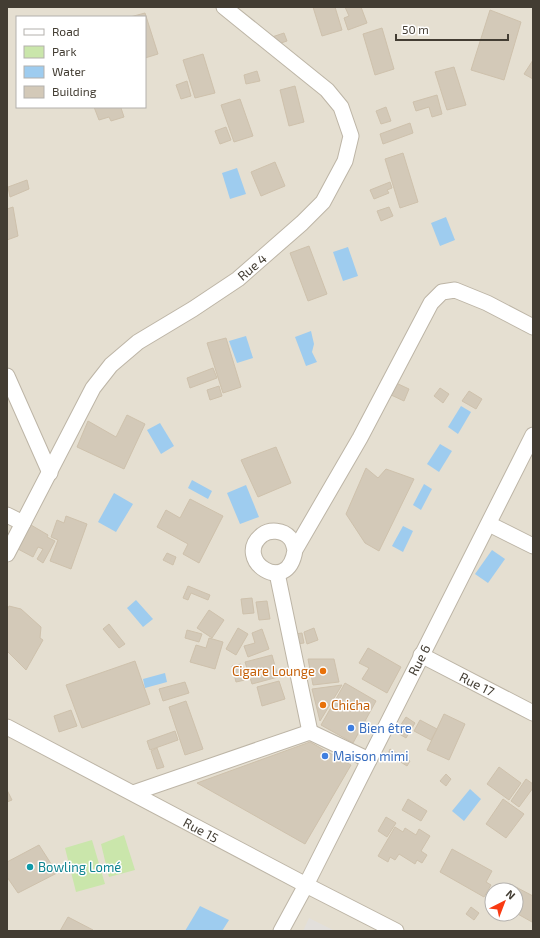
<svg xmlns="http://www.w3.org/2000/svg" width="540" height="938" font-family="'Exo 2',sans-serif">
<style>
.residential{fill:#e5dfd1;fill-rule:evenodd}
.green{fill:#cae6ab}
.parking{fill:#e2dfdb}
.water{fill:#9eccef}
.building{fill:#d3c9b8;stroke:#cec1ac}
.lines{fill:none;stroke-linecap:round;stroke-linejoin:round}
.minor-casing{stroke:#bdb5a6;stroke-width:17}
.minor{stroke:#fff;stroke-width:15}
.food-dot{fill:#e8710a;stroke:#fff;stroke-width:1.5}
.shop-dot{fill:#3f7fe0;stroke:#fff;stroke-width:1.5}
.culture-dot{fill:#0f9aa8;stroke:#fff;stroke-width:1.5}
.labels{text-anchor:middle;stroke-width:3;stroke-linejoin:round;paint-order:stroke}
.street-label{font-size:13px;fill:#433d33;stroke:#fff}
.food-label{font-size:13px;fill:#c56008;stroke:#fff;text-anchor:end}
.shop-label{font-size:13px;fill:#366cbe;stroke:#fff;text-anchor:start}
.culture-label{font-size:13px;fill:#0d838f;stroke:#fff;text-anchor:start}
</style>
<rect width="100%" height="100%" fill="#f1ede3"/>
<path class="residential" d="M7,7H533V931H7ZM17,17H145V107H17ZM492,890H516V914H492Z"/>
<g class="green">
<polygon points="124,835 135,870 109,877 101,844"/>
<polygon points="92,840 105,884 76,892 65,848"/>
</g>
<polygon class="parking" points="309,918 335,931 303,931"/>
<g class="water">
<polygon points="237,168 246,194 230,199 222,173"/>
<polygon points="446,217 455,240 440,246 431,223"/>
<polygon points="348,247 358,276 343,281 333,252"/>
<polygon points="311,331 314,344 312,352 317,362 306,366 295,337"/>
<polygon points="246,336 253,358 237,363 229,341"/>
<polygon points="461,406 471,412 458,434 448,427"/>
<polygon points="160,423 174,446 161,454 147,430"/>
<polygon points="440,444 452,451 439,472 427,464"/>
<polygon points="192,480 212,491 208,499 188,488"/>
<polygon points="424,484 432,489 421,510 413,505"/>
<polygon points="246,485 259,517 240,524 227,493"/>
<polygon points="114,493 133,504 116,532 98,522"/>
<polygon points="403,526 413,531 403,552 392,546"/>
<polygon points="492,550 505,559 488,583 475,574"/>
<polygon points="136,600 153,619 143,627 127,608"/>
<polygon points="165,673 167,682 145,688 143,679"/>
<polygon points="470,789 481,799 464,821 452,811"/>
<polygon points="200,906 229,920 222,931 185,931"/>
</g>
<g class="building">
<polygon points="313,7 335,7 342,30 322,36"/>
<polygon points="345,7 361,7 367,23 348,30 344,18 349,16"/>
<polygon points="490,10 521,22 504,80 471,70"/>
<polygon points="145,13 158,54 145,58 145,17 130,17"/>
<polygon points="382,28 394,69 375,75 363,34"/>
<polygon points="284,33 287,41 275,45 272,37"/>
<polygon points="203,54 215,93 195,98 183,60"/>
<polygon points="533,60 533,79 524,74"/>
<polygon points="454,67 466,105 447,110 435,72"/>
<polygon points="257,71 260,81 246,84 244,75"/>
<polygon points="187,81 191,96 181,99 176,85"/>
<polygon points="295,86 304,122 289,126 280,90"/>
<polygon points="437,95 442,114 432,117 429,107 416,111 413,102"/>
<polygon points="240,99 253,136 234,142 221,105"/>
<polygon points="94,107 123,107 121,108 124,117 111,121 109,117 99,120"/>
<polygon points="386,107 391,121 381,124 376,111"/>
<polygon points="410,123 413,133 383,144 380,134"/>
<polygon points="226,127 231,140 220,144 215,131"/>
<polygon points="403,153 418,202 400,208 385,159"/>
<polygon points="275,162 285,186 261,196 251,172"/>
<polygon points="27,180 29,189 10,197 8,187"/>
<polygon points="390,182 392,188 387,190 389,193 374,199 370,190"/>
<polygon points="13,207 18,236 7,240 7,209"/>
<polygon points="389,207 393,216 381,221 377,211"/>
<polygon points="309,246 327,294 308,301 290,253"/>
<polygon points="226,338 241,387 223,393 207,343"/>
<polygon points="213,368 217,378 190,388 187,378"/>
<polygon points="394,382 409,389 404,401 389,394"/>
<polygon points="219,386 222,396 210,400 207,390"/>
<polygon points="440,388 449,394 443,403 434,396"/>
<polygon points="469,391 482,399 476,409 462,401"/>
<polygon points="127,415 145,424 124,469 77,447 88,421 116,437"/>
<polygon points="276,447 291,483 258,497 241,460"/>
<polygon points="366,468 378,478 386,469 414,479 379,551 365,543 346,514"/>
<polygon points="190,499 223,516 199,563 183,554 188,544 157,527 166,510 180,518"/>
<polygon points="66,516 87,524 71,569 50,561 58,540 51,537 57,520 64,523"/>
<polygon points="31,525 48,535 47,537 55,541 43,563 37,559 43,549 38,547 33,557 18,549"/>
<polygon points="167,553 176,557 173,565 163,560"/>
<polygon points="188,586 210,595 208,600 191,593 188,600 183,598"/>
<polygon points="252,598 254,613 243,614 241,599"/>
<polygon points="267,601 270,619 259,620 256,602"/>
<polygon points="9,606 21,609 41,627 40,638 43,640 26,670 7,651 7,610"/>
<polygon points="209,610 224,620 212,638 197,628"/>
<polygon points="109,624 125,644 119,648 103,629"/>
<polygon points="238,628 248,634 236,655 226,649"/>
<polygon points="314,628 318,640 307,644 304,632"/>
<polygon points="262,629 269,649 248,657 244,646 255,643 252,633"/>
<polygon points="187,630 202,634 199,642 185,638"/>
<polygon points="302,633 304,643 297,644 295,634"/>
<polygon points="209,638 223,642 215,669 190,662 196,645 206,648"/>
<polygon points="368,648 401,667 387,693 362,679 369,668 359,663"/>
<polygon points="272,655 278,677 252,684 245,662"/>
<polygon points="308,659 334,659 339,682 313,685"/>
<polygon points="135,661 150,704 82,728 66,685"/>
<polygon points="241,664 245,680 236,682 232,666"/>
<polygon points="279,681 285,699 262,706 257,687"/>
<polygon points="185,682 189,693 163,701 159,689"/>
<polygon points="345,683 376,701 353,743 321,725"/>
<polygon points="342,685 320,721 312,689"/>
<polygon points="186,701 203,749 185,755 169,707"/>
<polygon points="71,710 77,726 59,732 54,716"/>
<polygon points="444,714 465,724 449,760 427,750"/>
<polygon points="406,717 415,723 406,738 396,732"/>
<polygon points="420,720 437,729 431,740 414,731"/>
<polygon points="175,731 178,740 150,750 147,741"/>
<polygon points="310,742 351,765 305,844 197,783"/>
<polygon points="157,748 164,767 157,769 151,751"/>
<polygon points="390,749 410,761 407,766 388,754"/>
<polygon points="499,767 521,783 509,800 487,784"/>
<polygon points="446,774 451,779 446,786 440,781"/>
<polygon points="526,779 533,784 533,788 519,807 511,801"/>
<polygon points="7,790 12,800 7,802"/>
<polygon points="408,799 427,811 421,821 402,810"/>
<polygon points="503,799 524,814 506,838 486,824"/>
<polygon points="386,817 396,823 387,837 378,831"/>
<polygon points="395,827 403,832 405,828 416,835 419,829 430,836 421,851 427,855 422,863 417,860 415,864 399,854 395,860 390,857 388,862 378,856"/>
<polygon points="39,845 57,873 18,893 7,877 7,862"/>
<polygon points="452,849 492,871 486,882 491,885 484,897 440,872"/>
<polygon points="512,885 533,896 532,922 516,913 516,890 509,890"/>
<polygon points="471,907 479,913 474,920 466,914"/>
<polygon points="68,917 93,930 93,931 60,931"/>
</g>
<g class="lines">
<defs>
<g id="minor">
<polyline points="7,376 50,473"/>
<polyline points="7,515 23,523"/>
<polyline points="489,524 533,546"/>
<path d="M295,550C294,546 293,541 290,538C283,530 270,529 262,535C232,559 288,598 295,550L360,438L431,303L442,292L455,290L487,303L533,327"/>
<polyline points="7,554 93,388 111,365 138,342 193,309 238,279 302,223 323,202 345,161 351,136 341,107 327,90 224,7"/>
<polyline points="277,573 310,732"/>
<polyline points="421,655 533,713"/>
<polyline points="7,727 306,885 396,931"/>
<polyline points="133,793 310,732 369,760"/>
<polyline points="281,931 306,885 533,435"/>
</g>
</defs>
<use href="#minor" class="minor-casing"/>
<use href="#minor" class="minor"/>
</g>
<g class="food-dot">
<circle cx="323" cy="671" r="4"/>
<circle cx="323" cy="705" r="4"/>
</g>
<g class="shop-dot">
<circle cx="351" cy="728" r="4"/>
<circle cx="325" cy="756" r="4"/>
</g>
<circle class="culture-dot" cx="30" cy="867" r="4"/>
<g class="labels">
<g class="street-label">
<text transform="translate(252 267) rotate(-40)" y="5">Rue 4</text>
<text transform="translate(419 660) rotate(-63)" y="5">Rue 6</text>
<text transform="translate(477 684) rotate(27)" y="5">Rue 17</text>
<text transform="translate(201 830) rotate(28)" y="5">Rue 15</text>
</g>
<g class="food-label">
<text x="315" y="676">Cigare Lounge</text>
<text x="331" y="710" text-anchor="start">Chicha</text>
</g>
<g class="shop-label">
<text x="359" y="733">Bien être</text>
<text x="333" y="761">Maison mimi</text>
</g>
<g class="culture-label">
<text x="38" y="872">Bowling Lomé</text>
</g>
</g>
<rect width="540" height="938" fill="none" stroke="#433d33" stroke-width="16"/>
<rect x="16" y="16" width="130" height="92" fill="#ffffff" stroke="#b4b1ad"/>
<rect x="24" y="29" width="20" height="6" fill="#ffffff" stroke="#b4b1ad"/>
<text x="52" y="36" font-size="12" fill="#433d33">Road</text>
<rect x="24" y="46" width="20" height="12" fill="#cae6ab" stroke="#b4b1ad"/>
<text x="52" y="56" font-size="12" fill="#433d33">Park</text>
<rect x="24" y="66" width="20" height="12" fill="#9eccef" stroke="#b4b1ad"/>
<text x="52" y="76" font-size="12" fill="#433d33">Water</text>
<rect x="24" y="86" width="20" height="12" fill="#d3c9b8" stroke="#b4b1ad"/>
<text x="52" y="96" font-size="12" fill="#433d33">Building</text>
<g transform="translate(504 902) rotate(42)"><circle r="19" fill="#ffffff" stroke="#b4b1ad"/>
<path d="M0-3L7 15L0 10L-7 15Z" fill="#f93a12"/>
<text y="-6" font-size="11" font-weight="bold" text-anchor="middle" fill="#433d33">N</text>
</g>
<path d="M396 34v6h112v-6" fill="none" stroke="#433d33" stroke-width="2"/>
<text x="402" y="34" font-size="12" fill="#433d33" stroke="#ffffff" stroke-width="3" paint-order="stroke">50 m</text>
</svg>
